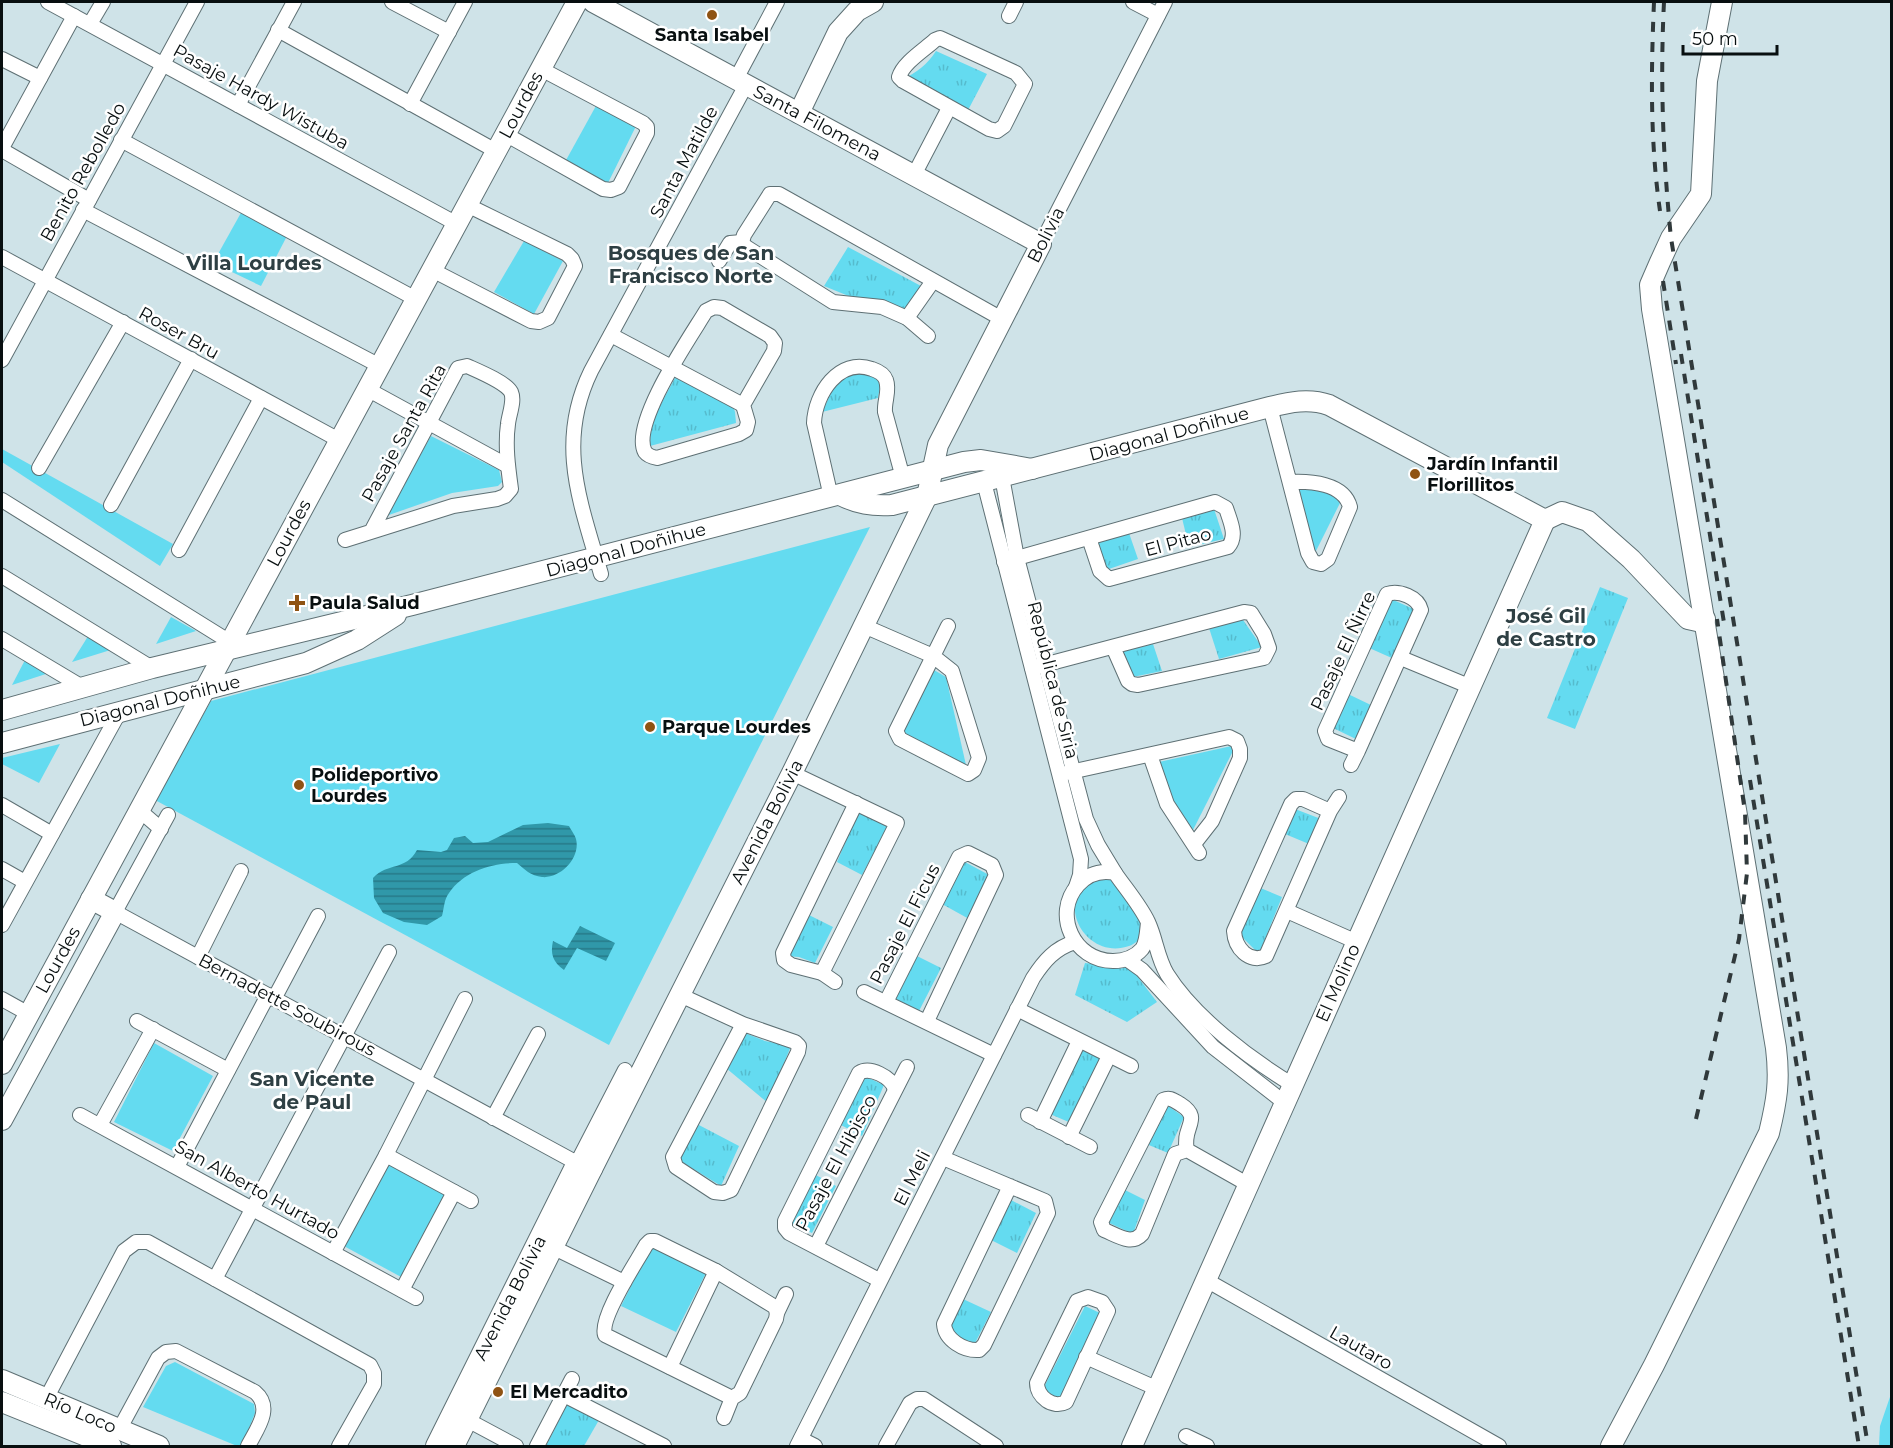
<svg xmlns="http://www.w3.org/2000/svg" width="1893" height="1448" font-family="Montserrat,sans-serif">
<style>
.grass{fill:url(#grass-tufts)}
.green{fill:#64dbf0}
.water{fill:url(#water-rules)}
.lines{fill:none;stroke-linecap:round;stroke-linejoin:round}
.street-casing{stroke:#5e7074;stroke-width:16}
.secondary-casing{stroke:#5e7074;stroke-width:22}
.street{stroke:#fff;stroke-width:14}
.secondary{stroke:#fff;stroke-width:20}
.rail{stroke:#30393b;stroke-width:4;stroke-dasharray:10 10;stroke-linecap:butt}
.poi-dot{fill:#8f5313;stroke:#fff;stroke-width:2}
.labels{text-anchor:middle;stroke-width:5;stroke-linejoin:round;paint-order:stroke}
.poi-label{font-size:18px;font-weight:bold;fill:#080f10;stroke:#fff;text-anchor:start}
.street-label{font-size:18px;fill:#080f10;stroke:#fff}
.neighbourhood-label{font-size:20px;font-weight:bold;fill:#2e3f43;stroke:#fff}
</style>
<defs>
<pattern id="grass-tufts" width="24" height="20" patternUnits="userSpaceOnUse" patternTransform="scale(1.5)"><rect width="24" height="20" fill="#64dbf0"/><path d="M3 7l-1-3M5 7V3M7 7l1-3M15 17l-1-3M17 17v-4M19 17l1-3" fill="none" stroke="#55bbcd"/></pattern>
<pattern id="water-rules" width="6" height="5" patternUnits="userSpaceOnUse" patternTransform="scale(1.5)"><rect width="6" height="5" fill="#3098a9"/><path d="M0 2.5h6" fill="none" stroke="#277a88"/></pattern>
</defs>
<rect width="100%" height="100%" fill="#cfe3e8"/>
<g class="grass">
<path d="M936,51L987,74L966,114L902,80C917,72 927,65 936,51Z"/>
<polygon points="848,247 921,286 908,312 851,297 824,286"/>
<polygon points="856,369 881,380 878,398 822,412 838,378"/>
<path d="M676,376L733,406L735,412L736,423L650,446C650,419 664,399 676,376Z"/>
<polygon points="1214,509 1224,539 1189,547 1182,518"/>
<polygon points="1129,533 1138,559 1106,570 1096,541"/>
<polygon points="1600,587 1628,598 1575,729 1547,718"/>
<polygon points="1389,598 1418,611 1394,659 1367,647"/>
<polygon points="1243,620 1262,647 1219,659 1209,628"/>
<polygon points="1153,644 1162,671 1128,678 1120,652"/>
<polygon points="1348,694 1373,706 1358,740 1333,728"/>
<polygon points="1295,809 1321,819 1309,844 1285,834"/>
<polygon points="858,812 888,827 862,875 837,862"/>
<polygon points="963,861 991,876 969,919 942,904"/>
<path d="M1106,877C1120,879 1144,920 1141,933C1140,940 1135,944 1129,946C1086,961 1053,901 1093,881C1097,879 1102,878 1106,877Z"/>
<polygon points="1258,887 1282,897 1259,954 1236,931"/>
<polygon points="805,913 833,927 815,963 799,957 785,956"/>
<polygon points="915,955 941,968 919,1011 896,999 897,992"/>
<path d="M1085,963C1103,964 1110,971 1130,967L1157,1002L1127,1022L1075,995Z"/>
<polygon points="745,1033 765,1041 791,1046 768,1103 726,1068"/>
<polygon points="1080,1049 1101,1059 1071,1123 1050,1114"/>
<polygon points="862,1075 884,1085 862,1136 837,1123"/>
<polygon points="1164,1103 1184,1117 1168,1153 1144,1143"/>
<polygon points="697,1124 739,1146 721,1186 677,1159"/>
<polygon points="814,1174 836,1186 812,1233 790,1223"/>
<polygon points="1123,1189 1145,1200 1133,1234 1105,1221"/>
<polygon points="1011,1200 1036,1213 1017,1253 991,1240"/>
<polygon points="963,1299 991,1312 973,1347 947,1331"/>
<polygon points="568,1402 599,1420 584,1446 546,1446"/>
</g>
<g class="green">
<polygon points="597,104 637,124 608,183 565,162"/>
<polygon points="242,211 287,236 261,286 213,263"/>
<polygon points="524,241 563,261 534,314 494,292"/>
<polygon points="431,436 499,470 502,482 498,486 452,493 386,516"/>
<polygon points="2,449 173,544 160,566 2,462"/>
<polygon points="1308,484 1329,490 1340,503 1314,555 1298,489"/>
<polygon points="870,527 609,1045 155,800 211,701"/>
<polygon points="171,617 196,631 156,644"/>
<polygon points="90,633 117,648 72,662"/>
<polygon points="25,660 49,673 12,685"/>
<polygon points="934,670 946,677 966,765 963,769 900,738"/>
<polygon points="60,744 39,783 2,764 2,758"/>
<polygon points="1236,745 1192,832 1169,803 1159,762"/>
<polygon points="154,1043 213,1076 173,1151 114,1122"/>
<polygon points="387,1162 447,1194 403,1278 342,1245"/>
<polygon points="651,1246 706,1273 676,1332 621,1306"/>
<polygon points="1085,1306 1100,1313 1059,1400 1042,1391"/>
<polygon points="175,1362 254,1404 255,1413 242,1446 237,1446 143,1407 166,1366"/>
<polygon points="1891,1394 1891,1446 1879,1446 1880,1426"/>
</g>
<g class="water">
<path d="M548,823L569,826C571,830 575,835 576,839C581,858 560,879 542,877C531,876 524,869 517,863C492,863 464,871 449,893C444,899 444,909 442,916L427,925L404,922L383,913L374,898L373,878C388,862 406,871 417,850L441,852L447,850L454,838L465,836L473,843L488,842L523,825Z"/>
<path d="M580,926L615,943L606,961L577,948L564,970C553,962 550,954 553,941L567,948Z"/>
</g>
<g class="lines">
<defs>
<g id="street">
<polyline points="48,2 457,224"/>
<polyline points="392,2 449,32"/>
<polyline points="1133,2 1158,15"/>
<polyline points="1009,16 1016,2"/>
<polyline points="90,24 103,2"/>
<polyline points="278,30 496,151"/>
<path d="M940,38L1016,73L1025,84L1004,126L997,131L989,129L903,81L899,77C903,63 924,50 935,40Z"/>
<polyline points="2,59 40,78"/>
<polyline points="736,79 777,2"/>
<polyline points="410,104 465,2"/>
<polyline points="238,105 294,2"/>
<polyline points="505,134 603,189 611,190 619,187 647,133 647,127 643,123 541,69"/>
<polyline points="121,140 416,299"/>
<polyline points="2,148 74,16"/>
<polyline points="2,150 89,200"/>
<polyline points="914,175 949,108"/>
<polyline points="83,210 380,366"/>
<polyline points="1041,244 1165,2"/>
<polyline points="2,257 339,440"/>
<polyline points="719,261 730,243 742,242"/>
<polyline points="432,270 531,321 539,322 548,318 575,266 572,259 567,254 467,205"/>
<path d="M714,307L722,308L770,336L775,343L774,351L743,405L748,422L746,430L739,434L657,458C652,457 648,456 645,452C630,424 691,336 706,311Z"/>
<polyline points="907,318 933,281"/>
<polyline points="611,335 743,405"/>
<polyline points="928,336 907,318 882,307 833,302 746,247 742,242 744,235 770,194 779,194 1002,319"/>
<polyline points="2,360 197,2"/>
<polyline points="367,389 508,466"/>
<path d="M1270,407L1308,553L1313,562L1321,564L1328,559L1350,507C1344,483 1310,481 1290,482"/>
<polyline points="39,468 123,322"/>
<polyline points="1002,477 1017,558 1086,819 1098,845 1115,873"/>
<polyline points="984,482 1081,859 1080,875 1076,887"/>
<path d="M831,497L814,423C815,394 839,357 872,369C878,371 884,374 886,380C890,391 884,401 885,412L903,478"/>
<polyline points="2,500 230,642"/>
<polyline points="111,505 191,359"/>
<path d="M345,540L453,506L497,499L505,496L511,489C508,467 505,445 508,424C509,414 515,401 511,392C505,382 478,371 467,366L458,368L372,530"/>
<polyline points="179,550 261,398"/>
<path d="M1004,562L1017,558L1215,502L1226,508C1230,521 1238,536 1228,547L1109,579L1100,571L1089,538"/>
<path d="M601,574C580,501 556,443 591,371L746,85"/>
<polyline points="2,576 152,668"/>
<polyline points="864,626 933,656 952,671 979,758 974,770 968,774 900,739 896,731 948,626"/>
<polyline points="2,639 84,688"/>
<polyline points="1401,658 1471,687"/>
<polyline points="1032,668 1244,612 1251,613 1264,634 1269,648 1264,658 1138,685 1132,684 1128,681 1113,647"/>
<polyline points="1150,755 1167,804 1199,853"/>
<path d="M1351,765L1358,751L1421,610C1418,597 1399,590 1387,594L1325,731L1328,739L1358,751"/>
<polyline points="792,773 897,823 822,973"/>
<polyline points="1066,773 1229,737 1237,741 1240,749 1240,758 1212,821 1194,844"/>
<polyline points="2,805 52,834"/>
<polyline points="139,810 161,829"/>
<path d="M1330,811L1303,799H1296L1291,804L1234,931C1235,948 1249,964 1266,956L1330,811L1339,797"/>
<polyline points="168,815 115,912 577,1163 625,1070"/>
<polyline points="2,869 25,882"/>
<polyline points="1287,911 1357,942"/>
<path d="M1148,922C1147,931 1147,942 1142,949C1134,958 1124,961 1113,961C1074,961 1052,914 1078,885C1088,874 1101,870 1115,873C1126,889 1140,905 1148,922C1156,939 1157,957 1167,974C1194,1017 1250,1059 1293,1085"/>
<polyline points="2,925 120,711"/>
<polyline points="198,957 241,871"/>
<polyline points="1128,960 1142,970 1213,1047 1285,1103"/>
<polyline points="835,982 822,973 791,965 784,960 783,953 856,803"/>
<polyline points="864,992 994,1055"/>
<polyline points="680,995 743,1024 795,1042 799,1046 798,1052 731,1190 723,1193 714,1192 676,1167 673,1157 743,1024"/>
<polyline points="2,999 29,1014"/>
<polyline points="274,999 318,916"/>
<polyline points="886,1002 959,857 968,853 992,865 996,875 927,1021"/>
<polyline points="1017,1009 1131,1066"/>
<polyline points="137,1021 228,1070"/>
<polyline points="80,1115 416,1298"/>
<polyline points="1028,1115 1090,1147"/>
<polyline points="493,1118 538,1034"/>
<polyline points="1040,1122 1079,1041"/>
<polyline points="100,1125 153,1029"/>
<polyline points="1069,1137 1109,1056"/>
<path d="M1187,1150C1181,1127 1204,1119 1180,1104C1173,1100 1170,1097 1163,1100L1101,1222L1104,1230C1117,1235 1131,1246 1142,1234L1175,1154L1187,1150L1249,1185"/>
<polyline points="386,1155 471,1201"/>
<path d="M943,1158L1045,1201L1048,1213L984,1345L979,1350C964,1351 945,1340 944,1324L1010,1186"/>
<polyline points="177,1167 268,995"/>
<polyline points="546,1244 624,1282"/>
<polyline points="816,1246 907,1067"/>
<polyline points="333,1253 386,1155 465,999"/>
<polyline points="215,1279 389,952"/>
<path d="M879,1280L789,1233L785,1228V1221L859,1073C870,1066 891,1077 895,1089"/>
<polyline points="1206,1280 1499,1446"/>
<polyline points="402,1290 454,1192"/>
<path d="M1088,1297L1102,1302L1108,1311L1066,1402C1053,1409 1037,1397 1037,1383L1077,1301Z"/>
<polyline points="1086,1357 1158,1389"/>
<polyline points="670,1367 716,1271"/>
<polyline points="564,1395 664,1446"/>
<path d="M732,1398L605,1335C599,1318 636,1263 646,1245L650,1241H655L716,1271L775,1307L777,1313"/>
<polyline points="46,1399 124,1251 136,1242 148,1242 370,1365 374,1373 374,1384 339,1446"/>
<polyline points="460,1416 516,1446"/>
<polyline points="724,1418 732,1398 740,1393 776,1319 777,1313 786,1294"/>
<path d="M119,1430L158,1358L166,1352L176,1351L255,1392C274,1408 256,1430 248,1446"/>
<polyline points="1186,1436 1207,1446"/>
<polyline points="801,1439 815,1446"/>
<polyline points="537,1446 572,1379"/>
<path d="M797,1446L1033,978C1044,961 1055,948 1075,942"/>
<polyline points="886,1446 910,1403 917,1399 924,1399 996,1446"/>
</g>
<g id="secondary">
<polyline points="799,113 838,32 857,11 873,2"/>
<path d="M840,495C858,504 871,506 892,505L1270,407C1290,402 1309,398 1329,405L1545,520L1562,512L1588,521L1631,559L1688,619L1697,621L1705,619"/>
<polyline points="2,710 152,668 412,605 964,462 981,460 1032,469"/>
<polyline points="2,743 306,663 357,640 396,615"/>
<polyline points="2,1064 577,2"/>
<polyline points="2,1120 115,912 91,899"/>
<polyline points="2,1380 159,1446"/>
<polyline points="2,1402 111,1446"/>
<polyline points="436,1446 577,1163 592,1169"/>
<polyline points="454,1446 592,1169 792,773 927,496 938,445 1041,244 593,2"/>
<polyline points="1132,1446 1545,520"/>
<path d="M1611,1446L1654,1365L1769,1133C1777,1100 1780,1081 1776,1048L1652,309L1650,285L1660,262L1671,238L1701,194L1707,81L1722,2"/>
</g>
</defs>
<use href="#street" class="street-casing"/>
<use href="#secondary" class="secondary-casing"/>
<use href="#street" class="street"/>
<use href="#secondary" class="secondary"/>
<g class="rail">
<path d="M1654,2C1651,71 1650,142 1660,211"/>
<path d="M1664,2C1660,80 1663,159 1671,238L1868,1446"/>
<polyline points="1663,281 1676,364"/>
<polyline points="1681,354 1725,629"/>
<polyline points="1750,780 1859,1446"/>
<polyline points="1696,1119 1739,939 1747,873 1745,812 1717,619"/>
</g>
</g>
<g class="poi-dot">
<circle cx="712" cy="15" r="6"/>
<circle cx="1415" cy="474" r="6"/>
<path d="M294 594h6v6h6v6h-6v6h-6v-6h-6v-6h6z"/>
<circle cx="650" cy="727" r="6"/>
<circle cx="299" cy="785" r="6"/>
<circle cx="498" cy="1392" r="6"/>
</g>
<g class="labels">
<g class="poi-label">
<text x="712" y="41" text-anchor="middle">Santa Isabel</text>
<text x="1427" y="470">Jardín Infantil<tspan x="1427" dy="21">Florillitos</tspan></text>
<text x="309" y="609">Paula Salud</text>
<text x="662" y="733">Parque Lourdes</text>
<text x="311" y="781">Polideportivo<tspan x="311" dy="21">Lourdes</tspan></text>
<text x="510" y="1398">El Mercadito</text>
</g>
<g class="street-label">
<text transform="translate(261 97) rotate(29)" y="6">Pasaje Hardy Wistuba</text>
<text transform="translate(521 105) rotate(-62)" y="6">Lourdes</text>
<text transform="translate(817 123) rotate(28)" y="6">Santa Filomena</text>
<text transform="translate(684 162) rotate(-62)" y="6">Santa Matilde</text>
<text transform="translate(83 172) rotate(-61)" y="6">Benito Rebolledo</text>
<text transform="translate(1046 235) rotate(-63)" y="6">Bolivia</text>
<text transform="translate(179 333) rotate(29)" y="6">Roser Bru</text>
<text transform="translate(404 433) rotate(-61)" y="6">Pasaje Santa Rita</text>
<text transform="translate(1169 434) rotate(-15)" y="6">Diagonal Doñihue</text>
<text transform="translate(289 533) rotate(-62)" y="6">Lourdes</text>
<text transform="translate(1178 542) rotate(-15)" y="6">El Pitao</text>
<text transform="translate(626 550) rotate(-15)" y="6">Diagonal Doñihue</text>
<text transform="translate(1343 651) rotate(-65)" y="6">Pasaje El Ñirre</text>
<text transform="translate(1053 680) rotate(76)" y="6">República de Siria</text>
<text transform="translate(160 701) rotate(-14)" y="6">Diagonal Doñihue</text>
<text transform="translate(767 822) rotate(-63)" y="6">Avenida Bolivia</text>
<text transform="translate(905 924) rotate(-63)" y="6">Pasaje El Ficus</text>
<text transform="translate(58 960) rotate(-61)" y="6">Lourdes</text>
<text transform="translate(1338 983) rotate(-66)" y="6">El Molino</text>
<text transform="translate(287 1005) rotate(28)" y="6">Bernadette Soubirous</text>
<text transform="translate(836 1163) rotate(-62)" y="6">Pasaje El Hibisco</text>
<text transform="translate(912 1178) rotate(-63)" y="6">El Meli</text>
<text transform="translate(257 1190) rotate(29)" y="6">San Alberto Hurtado</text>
<text transform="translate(510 1298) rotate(-63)" y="6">Avenida Bolivia</text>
<text transform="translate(1361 1348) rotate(30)" y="6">Lautaro</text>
<text transform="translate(80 1413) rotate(23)" y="6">Río Loco</text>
</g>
<g class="neighbourhood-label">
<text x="691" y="260">Bosques de San<tspan x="691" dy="23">Francisco Norte</tspan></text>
<text x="254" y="270">Villa Lourdes</text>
<text x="1546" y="623">José Gil<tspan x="1546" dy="23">de Castro</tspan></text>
<text x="312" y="1086">San Vicente<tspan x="312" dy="23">de Paul</tspan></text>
</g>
</g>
<rect width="1893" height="1448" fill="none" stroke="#080f10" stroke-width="6"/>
<path d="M1683 45v9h94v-9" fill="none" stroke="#080f10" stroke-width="3"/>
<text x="1692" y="45" font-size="18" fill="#080f10" stroke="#ffffff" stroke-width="4.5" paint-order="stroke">50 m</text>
</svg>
